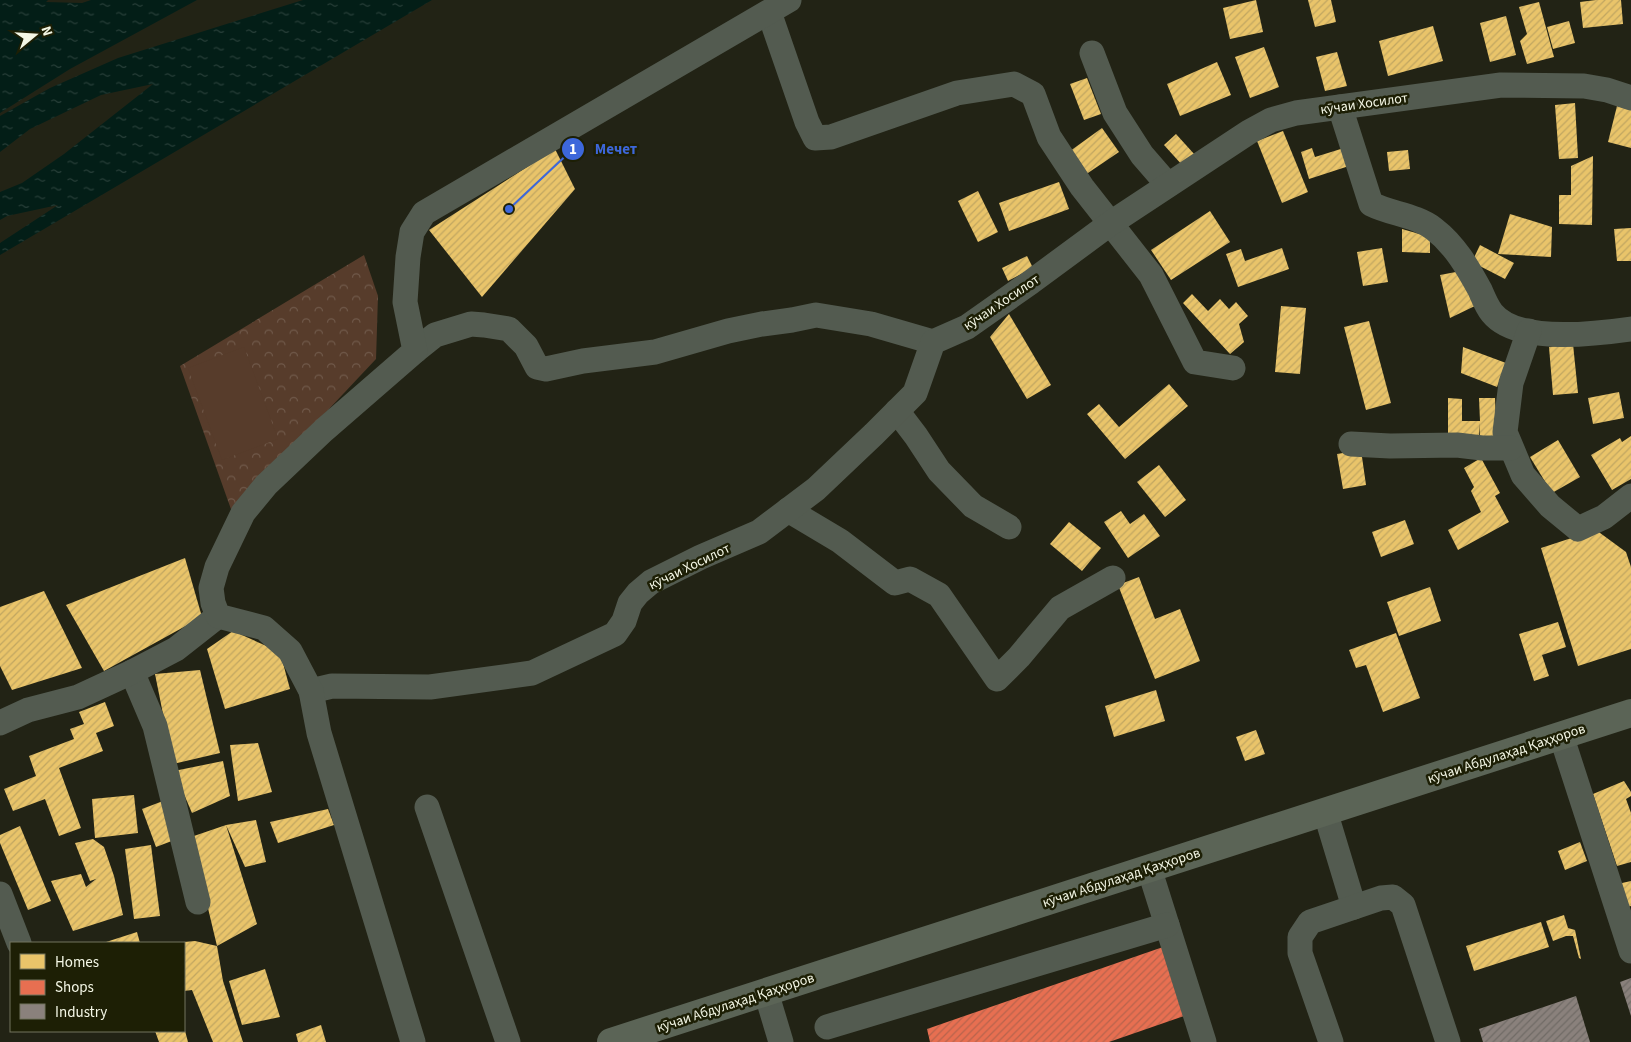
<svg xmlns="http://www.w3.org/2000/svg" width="1631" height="1042" font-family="'Source Sans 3',sans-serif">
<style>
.park{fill:url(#park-crowns)}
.pitch{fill:#573c2b}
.water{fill:url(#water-ripples)}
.homes{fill:url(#homes-hatch)}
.shops{fill:url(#shops-hatch)}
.industry{fill:url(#industry-hatch)}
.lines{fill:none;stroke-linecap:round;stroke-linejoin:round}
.minor{stroke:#535b50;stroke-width:25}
.major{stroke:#5b6456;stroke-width:28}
.labels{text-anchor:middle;stroke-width:5;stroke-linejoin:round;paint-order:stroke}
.street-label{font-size:14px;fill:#f4f7e6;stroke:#1d1f05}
.leader{fill:none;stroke:#3d67da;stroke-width:2}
.callout-dot{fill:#3d67da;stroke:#1d1f05;stroke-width:2}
.mark-label{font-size:15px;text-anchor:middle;font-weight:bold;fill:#fff}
.callout-label{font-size:15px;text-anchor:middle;font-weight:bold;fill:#3d67da;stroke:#1d1f05;stroke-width:5;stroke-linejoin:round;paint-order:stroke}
</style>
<defs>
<pattern id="park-crowns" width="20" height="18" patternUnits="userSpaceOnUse" patternTransform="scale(1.25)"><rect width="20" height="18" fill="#573c2b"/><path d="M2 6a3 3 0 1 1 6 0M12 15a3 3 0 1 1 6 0" fill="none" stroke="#70594a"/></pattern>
<pattern id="water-ripples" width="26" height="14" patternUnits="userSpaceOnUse" patternTransform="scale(1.25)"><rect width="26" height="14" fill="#031e17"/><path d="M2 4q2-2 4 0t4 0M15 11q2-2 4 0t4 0" fill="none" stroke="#283f39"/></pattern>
<pattern id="homes-hatch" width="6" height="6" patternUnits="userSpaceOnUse" patternTransform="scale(1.25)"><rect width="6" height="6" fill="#e9c46a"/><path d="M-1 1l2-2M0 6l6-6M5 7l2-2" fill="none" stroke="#c1a661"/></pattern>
<pattern id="shops-hatch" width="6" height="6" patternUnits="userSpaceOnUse" patternTransform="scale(1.25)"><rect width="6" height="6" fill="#e76f51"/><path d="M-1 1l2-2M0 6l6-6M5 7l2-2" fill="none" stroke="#b8644d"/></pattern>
<pattern id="industry-hatch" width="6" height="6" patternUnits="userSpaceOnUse" patternTransform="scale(1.25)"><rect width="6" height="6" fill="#8a817c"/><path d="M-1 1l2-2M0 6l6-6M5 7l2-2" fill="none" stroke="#706b66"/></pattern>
</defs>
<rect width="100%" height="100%" fill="#222315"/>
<polygon class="park" points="364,255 378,296 376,359 232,512 180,366"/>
<polygon class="pitch" points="244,347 278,439 222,460 188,368"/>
<g class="water">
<polygon points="0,0 48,0 46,2 82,3 91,0 197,0 70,69 0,113"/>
<polygon points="303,0 432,0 0,255 0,243 58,205 7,216 0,220 0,192 22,183 64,154 153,84 101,95 30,129 0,152 0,116 50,88 118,58"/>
</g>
<g class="homes">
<polygon points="1256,0 1263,32 1230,39 1223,8"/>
<polygon points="1308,0 1331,0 1336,22 1315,27"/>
<polygon points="1596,0 1621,0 1623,24 1583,28 1580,2"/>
<polygon points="1539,2 1554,57 1527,64 1520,41 1527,34 1519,7"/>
<polygon points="1506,16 1516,55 1490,62 1480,23"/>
<polygon points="1569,21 1575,43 1553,49 1547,27"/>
<polygon points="1433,26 1443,61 1388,76 1379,41"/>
<polygon points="1264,47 1279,87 1250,98 1235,57"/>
<polygon points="1337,52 1347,86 1325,91 1316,57"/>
<polygon points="1217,62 1231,95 1180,116 1167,84"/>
<polygon points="1087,78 1101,114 1084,120 1070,84"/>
<polygon points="1575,103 1578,158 1559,159 1555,105"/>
<polygon points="1617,106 1631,110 1631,148 1608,142"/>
<polygon points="1102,128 1119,152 1082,177 1066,154"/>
<polygon points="1283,131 1308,192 1282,203 1257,141"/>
<polygon points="1176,134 1195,155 1183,166 1164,145"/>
<polygon points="1312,148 1315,157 1344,148 1349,166 1309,179 1301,152"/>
<polygon points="555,149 575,189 482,297 429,230"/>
<polygon points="1408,150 1410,169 1389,171 1387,152"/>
<polygon points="1593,156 1592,225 1559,224 1559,195 1571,195 1571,166"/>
<polygon points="1059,182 1069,209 1009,231 999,203"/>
<polygon points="978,191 998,232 978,242 958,201"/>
<polygon points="1210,211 1230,242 1171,280 1151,250"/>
<polygon points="1510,214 1552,227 1551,257 1498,254"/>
<polygon points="1631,228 1631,261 1617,261 1614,229"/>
<polygon points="1402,229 1430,237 1430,253 1402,252"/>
<polygon points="1480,245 1514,263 1505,279 1472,262"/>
<polygon points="1282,248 1289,269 1238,287 1226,254 1241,249 1245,261"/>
<polygon points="1382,248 1388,282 1363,286 1357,252"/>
<polygon points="1027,256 1033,268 1008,281 1002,268"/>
<polygon points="1461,271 1479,304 1450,318 1440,275"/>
<polygon points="1192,294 1208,311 1220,299 1229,309 1236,302 1248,316 1239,324 1244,342 1230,354 1183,303"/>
<polygon points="1281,306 1306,308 1300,374 1275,372"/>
<polygon points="1009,314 1051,385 1027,399 990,337"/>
<polygon points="1369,321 1391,403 1366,410 1344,327"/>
<polygon points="1573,344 1578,393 1553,395 1549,347"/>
<polygon points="1463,347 1506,363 1497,387 1461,373"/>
<polygon points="1169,384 1188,406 1125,459 1087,414 1099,404 1119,427"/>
<polygon points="1619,392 1624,418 1593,424 1588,398"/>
<polygon points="1448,398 1462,399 1462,421 1480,421 1479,398 1495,398 1497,442 1480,443 1480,423 1479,438 1448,437"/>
<polygon points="1631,436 1631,479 1612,490 1591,455 1620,438 1622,442"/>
<polygon points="1558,440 1580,477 1552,493 1530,457"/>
<polygon points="1361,450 1366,485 1343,489 1337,454"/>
<polygon points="1481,458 1500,493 1495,496 1509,522 1458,550 1448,530 1481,512 1471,491 1474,487 1464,468"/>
<polygon points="1159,465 1186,500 1165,517 1137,482"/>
<polygon points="1121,511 1130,524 1144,514 1160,536 1128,558 1104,522"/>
<polygon points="1405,520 1414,544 1381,557 1372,532"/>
<polygon points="1069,522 1101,548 1082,571 1050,544"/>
<polygon points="1596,530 1626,552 1631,567 1631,649 1578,666 1541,548"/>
<polygon points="185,558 202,617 104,671 66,605"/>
<polygon points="1139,577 1155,619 1180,609 1200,661 1155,679 1118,585"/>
<polygon points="1430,587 1441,621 1399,636 1387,602"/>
<polygon points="44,591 82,668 12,690 0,666 0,607"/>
<polygon points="1558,622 1566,647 1542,655 1549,676 1534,681 1519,634"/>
<polygon points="233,631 280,652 290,689 225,709 207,649"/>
<polygon points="1396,633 1420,698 1383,712 1366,665 1356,668 1349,650"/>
<polygon points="200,670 220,753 173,764 155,674"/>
<polygon points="1156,690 1165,721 1114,737 1105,706"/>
<polygon points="105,702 114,726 96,733 103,751 59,768 81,828 59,836 45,799 13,811 4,789 36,776 29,756 74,739 70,729 84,724 79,712"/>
<polygon points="1256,730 1265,754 1245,761 1236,737"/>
<polygon points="258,743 272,792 238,801 230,745"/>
<polygon points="223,761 230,796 192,813 174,771"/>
<polygon points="1624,781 1631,792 1631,796 1626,799 1631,813 1631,862 1617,866 1593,794"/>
<polygon points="134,795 138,833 95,838 92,799"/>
<polygon points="163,801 177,839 156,847 142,809"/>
<polygon points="328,809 334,825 278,843 270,822"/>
<polygon points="256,820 266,862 245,867 226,825 257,924 217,946 191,837 226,825"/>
<polygon points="20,826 51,901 28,910 0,843 0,835"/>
<polygon points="93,839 104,847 114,876 123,915 73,931 51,881 81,874 86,887 96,879 90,881 75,843"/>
<polygon points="1580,842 1587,861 1565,870 1558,851"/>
<polygon points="151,845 160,916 134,919 125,849"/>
<polygon points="1631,881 1631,906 1618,909 1613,885"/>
<polygon points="1564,915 1568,928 1575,930 1581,959 1579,958 1573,936 1566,936 1553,941 1546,921"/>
<polygon points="1541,922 1549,947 1474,971 1466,946"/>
<polygon points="137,932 140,943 103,943"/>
<polygon points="195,941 217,946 223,981 243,1042 213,1042 192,990 184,991 184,942"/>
<polygon points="265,969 280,1017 242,1025 229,981"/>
<polygon points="321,1025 326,1042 298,1042 296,1034"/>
<polygon points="184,1027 188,1042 159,1042 155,1031 184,1031"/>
</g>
<polygon class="shops" points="1163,947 1184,1016 1109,1042 930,1042 927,1029"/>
<g class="industry">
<polygon points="1631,978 1631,1016 1620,982"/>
<polygon points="1576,996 1590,1042 1483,1042 1479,1029"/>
</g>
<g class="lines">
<g class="minor">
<polyline points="769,12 807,122 815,138 831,137 957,93 1014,84 1033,94 1049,137 1082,187 1151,275 1195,362 1233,368"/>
<polyline points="1092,53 1115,113 1142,155 1168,185"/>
<path d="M1340,107L1371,204C1391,214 1416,215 1434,229C1455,245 1468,268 1480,290C1483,297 1487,307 1492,313C1517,344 1596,334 1631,329"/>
<polyline points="1529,331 1511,383 1505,432 1523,475 1550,506 1578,529 1604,517 1631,496"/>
<polyline points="415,351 435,335 471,324 484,325 509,329 526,346 537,367 546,369 583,361 655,352 728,331 762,324 792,320 816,315 871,324 933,342"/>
<polyline points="897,411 916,436 939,471 973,506 1009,527"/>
<polyline points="1351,444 1390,446 1457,445 1482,448 1511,448"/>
<polyline points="788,510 840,541 895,583 910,579 939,595 997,679 1019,657 1060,608 1113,578"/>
<polyline points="132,672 155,726 198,902"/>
<polyline points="311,691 332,686 430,687 532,673 615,634 624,621 630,603 638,593 651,582 701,557 759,532 816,489 874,434 915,393 933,342 967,327 1031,282 1111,223 1249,132 1271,120 1296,113 1501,85 1584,86 1607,90 1631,98"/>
<polyline points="0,723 28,710 78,697 132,672 176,649 218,616"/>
<polyline points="1561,735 1631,951"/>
<polyline points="427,807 508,1042"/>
<polyline points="1325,811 1354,907"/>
<polyline points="1149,868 1204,1042"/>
<polyline points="0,894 19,943"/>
<polyline points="766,992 781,1042"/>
<polyline points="827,1027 1167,925"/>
<polyline points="413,1042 319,733 311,691 290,651 264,628 218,616 213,603 211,588 217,567 243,513 266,485 324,430 415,351 405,302 408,257 412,232 424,213 789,0"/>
<polyline points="1331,1042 1300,953 1300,937 1310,922 1381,898 1393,897 1403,905 1448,1042"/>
</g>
<polyline class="major" points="611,1042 1631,713"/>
</g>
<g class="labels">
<g class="street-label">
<text transform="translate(1364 103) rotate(-8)" y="5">кӯчаи Хосилот</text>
<text transform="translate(1001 302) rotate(-34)" y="5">кӯчаи Хосилот</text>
<text transform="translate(689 566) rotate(-26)" y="5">кӯчаи Хосилот</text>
<text transform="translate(1506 753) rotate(-18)" y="5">кӯчаи Абдулаҳад Қаҳҳоров</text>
<text transform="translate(1121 877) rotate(-18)" y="5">кӯчаи Абдулаҳад Қаҳҳоров</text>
<text transform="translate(735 1002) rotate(-18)" y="5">кӯчаи Абдулаҳад Қаҳҳоров</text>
</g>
</g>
<path class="leader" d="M509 209L573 149"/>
<g class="callout-dot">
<circle cx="509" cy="209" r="5"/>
<circle cx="573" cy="149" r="12"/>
</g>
<g class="mark-label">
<text x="573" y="154">1</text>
</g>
<g class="callout-label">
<text x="616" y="154">Мечет</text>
</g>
<rect x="10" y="942" width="175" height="90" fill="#1d1f05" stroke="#73755f"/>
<rect x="20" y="954" width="25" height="15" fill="#e9c46a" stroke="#73755f"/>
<text x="55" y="967" font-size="15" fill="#f4f7e6">Homes</text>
<rect x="20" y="980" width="25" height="15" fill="#e76f51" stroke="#73755f"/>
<text x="55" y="992" font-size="15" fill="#f4f7e6">Shops</text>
<rect x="20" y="1004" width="25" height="15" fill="#8a817c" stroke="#73755f"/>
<text x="55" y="1017" font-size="15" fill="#f4f7e6">Industry</text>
<g transform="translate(35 35) rotate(72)" stroke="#1d1f05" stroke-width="4" paint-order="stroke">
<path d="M0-4L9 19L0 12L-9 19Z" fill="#f4f7e6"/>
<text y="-8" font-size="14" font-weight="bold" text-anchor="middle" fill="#f4f7e6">N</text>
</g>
</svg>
